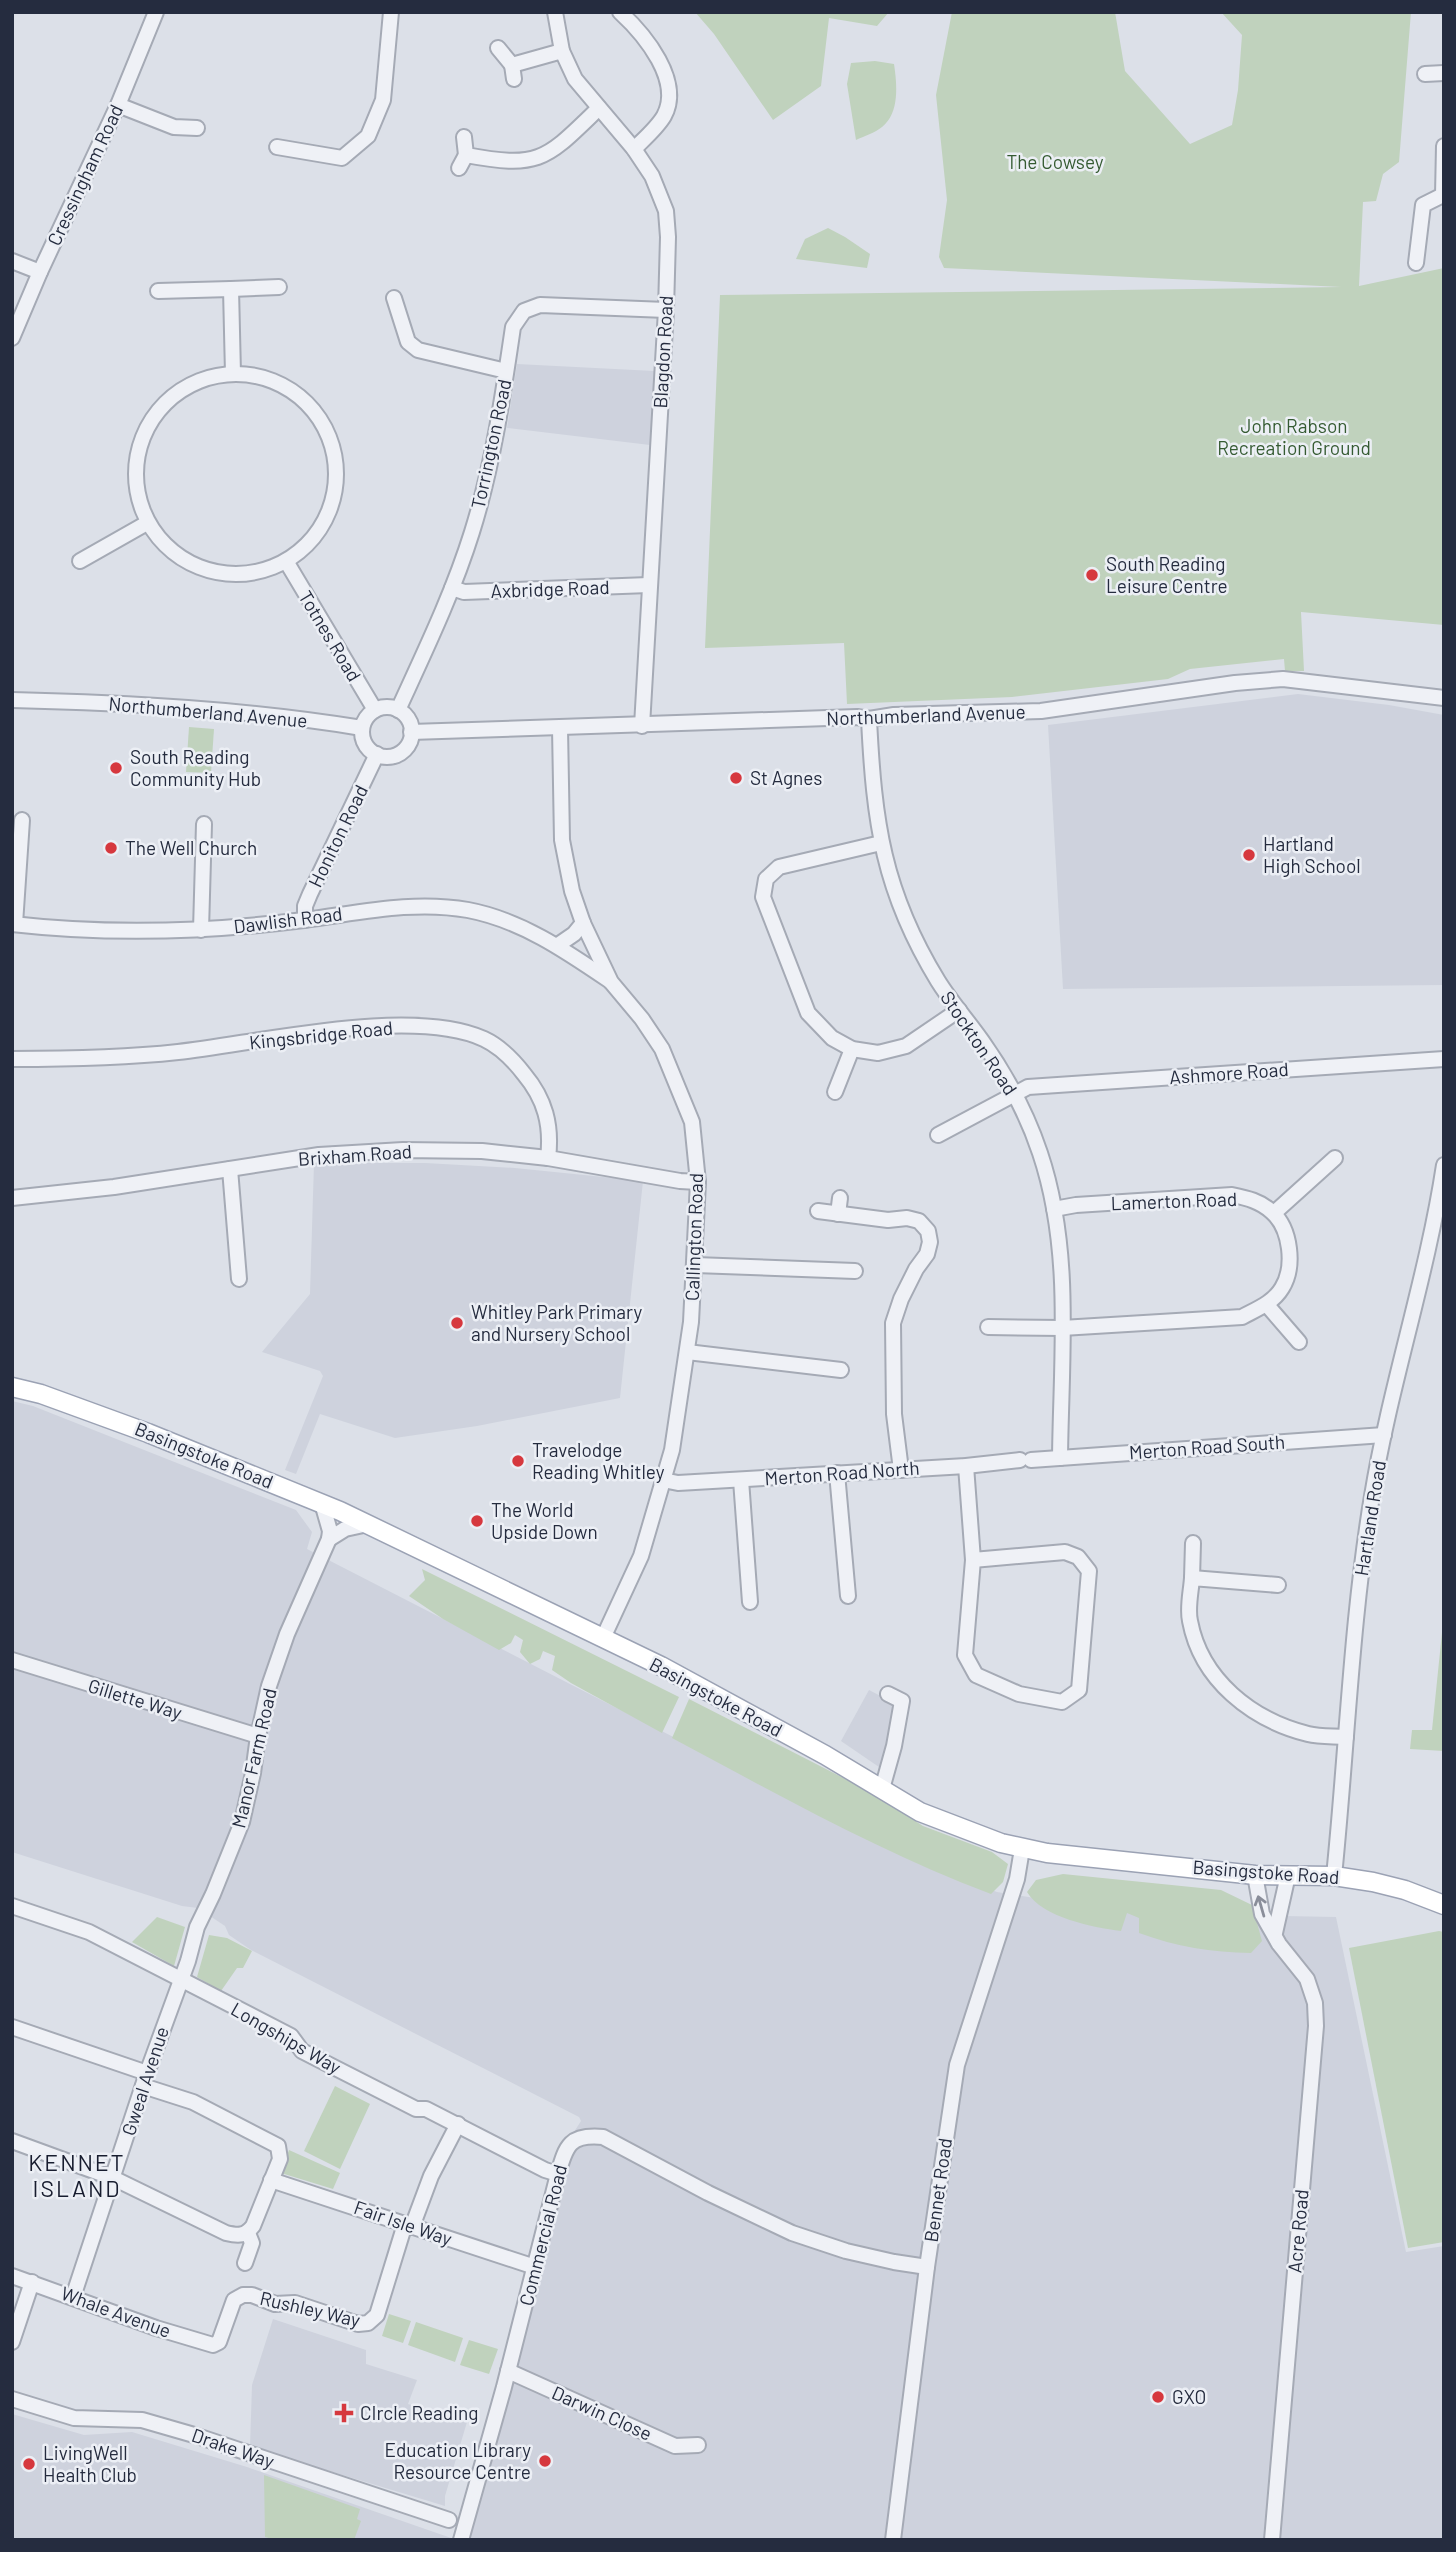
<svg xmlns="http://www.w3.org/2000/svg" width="1456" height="2552" font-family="Barlow,sans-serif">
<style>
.built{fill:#ced2dd}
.green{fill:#c0d2bd}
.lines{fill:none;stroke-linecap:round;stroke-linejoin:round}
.minor-casing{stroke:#a5aab5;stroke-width:18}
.major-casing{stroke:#9ba2b4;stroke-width:21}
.minor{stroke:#eff1f6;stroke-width:14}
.major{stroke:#fff;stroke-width:18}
.oneway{stroke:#8a8e9a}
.poi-dot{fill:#d6383e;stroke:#eceff5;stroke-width:2.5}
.labels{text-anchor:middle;stroke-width:5;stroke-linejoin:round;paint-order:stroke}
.park-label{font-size:19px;fill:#355b32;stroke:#eceff5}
.street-label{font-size:19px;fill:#252c3f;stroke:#eceff5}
.poi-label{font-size:19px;fill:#252c3f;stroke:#eceff5;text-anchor:start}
.quarter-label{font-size:23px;letter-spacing:2px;fill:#181d2f;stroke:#eceff5}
</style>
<rect width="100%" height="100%" fill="#dce0e8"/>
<g class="built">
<polygon points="517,364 654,371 650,445 507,428"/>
<polygon points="1298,694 1389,705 1444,715 1444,985 1063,989 1048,725"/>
<polygon points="314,1163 425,1163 515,1168 643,1181 620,1398 477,1426 395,1438 320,1414 296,1474 285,1470 323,1376 320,1371 262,1352 310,1294"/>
<polygon points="12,1401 33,1406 296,1510 312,1532 307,1549 919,1863 997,1892 1127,1913 1336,1917 1406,2252 1444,2246 1444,2540 459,2540 565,2146 581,2121 579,2117 251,1950 229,1935 225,1926 198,1908 182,1906 12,1852"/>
<polygon points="869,1690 896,1704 890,1744 879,1767 841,1741"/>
<polygon points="273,2319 366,2350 366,2364 417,2380 408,2404 467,2422 445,2496 445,2506 250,2447 252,2385"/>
<polygon points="12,2414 84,2435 132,2432 247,2467 454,2539 16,2540 12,2538"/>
</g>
<g class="green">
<polygon points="695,12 889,12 877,26 829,18 821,86 773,120 714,34"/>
<polygon points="952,12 1115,12 1125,71 1190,144 1232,125 1238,90 1242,35 1221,12 1411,12 1399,162 1383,174 1376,201 1363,202 1359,286 1444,268 1444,625 1301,612 1304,671 1285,671 1284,659 1190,669 1168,679 1012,697 847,704 844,643 705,648 720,295 1341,287 944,268 939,257 947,200 936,95"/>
<path d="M875,61L894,64C897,84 900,113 882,127C875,133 864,136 856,140L847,84L851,63Z"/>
<polygon points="828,228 845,237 870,254 867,268 796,259 805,239"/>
<polygon points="189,727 214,729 211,773 186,772"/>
<polygon points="422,1569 679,1697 662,1733 571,1683 552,1670 555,1656 543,1651 540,1659 530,1664 520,1652 523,1640 515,1635 511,1643 499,1650 443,1619 409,1596 425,1580"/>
<polygon points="1444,1613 1444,1751 1410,1749 1412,1730 1432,1730"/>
<path d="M689,1699L865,1789L923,1826L992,1852L1008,1864L1003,1882L991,1894C880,1852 777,1794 672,1738Z"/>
<path d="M1063,1874L1221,1890L1252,1905L1262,1941L1251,1953C1211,1952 1177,1947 1139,1933V1918L1127,1913L1121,1931C1092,1927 1043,1918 1027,1892L1036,1880Z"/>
<polygon points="157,1917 185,1927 174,1966 132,1942"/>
<polygon points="1439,1931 1444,1932 1444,2242 1408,2248 1349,1948"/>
<polygon points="209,1935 227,1938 252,1951 243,1968 237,1968 221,1991 197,1977"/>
<polygon points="335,2086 370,2104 340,2169 304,2151"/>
<polygon points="289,2150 340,2173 333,2189 281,2173"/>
<polygon points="389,2314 411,2321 403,2343 382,2336"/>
<polygon points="416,2322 463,2338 455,2362 408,2345"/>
<polygon points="469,2340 498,2349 489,2374 460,2365"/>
<polygon points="264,2475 360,2509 357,2519 361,2521 354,2540 276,2540 265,2537"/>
</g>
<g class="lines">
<defs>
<g id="minor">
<polyline points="555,12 562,51 575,79 634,149 652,176 666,211 668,237 666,310 642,726"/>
<path d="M620,12C645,35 683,81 664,116C657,128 644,139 634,149"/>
<polyline points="498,48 512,65 562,51"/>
<polyline points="512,65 514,79"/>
<polyline points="1425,74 1444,73"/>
<polyline points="118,105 174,127 197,128"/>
<path d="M464,137L466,155C541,169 546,159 599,108"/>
<polyline points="277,147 342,158 368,136 383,100 391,12"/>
<polyline points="459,168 466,155"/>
<polyline points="12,261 40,272"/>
<polyline points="1416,263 1423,205 1443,195 1444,146"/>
<polyline points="231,289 279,287"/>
<polyline points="158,291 231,289 233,374"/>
<polyline points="394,298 408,342 418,350 506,371"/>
<polyline points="12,338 40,272 118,105 156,12"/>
<circle cx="236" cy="474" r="100"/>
<polyline points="80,561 147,523"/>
<polyline points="286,561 375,710"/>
<polyline points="452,588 464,592 649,585"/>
<path d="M12,700C131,703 245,709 362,728"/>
<circle cx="387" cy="732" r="25"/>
<path d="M398,710C425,651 453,593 472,532C493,465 503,395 513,327L524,311L540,305L666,310"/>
<path d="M869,719C874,822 883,891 938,981C951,1002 968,1021 982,1041C1006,1075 1027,1114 1040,1153C1073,1251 1061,1357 1060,1458"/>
<polyline points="560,728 562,840 572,891 583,923 611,982 642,1019 662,1049 692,1122 698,1182 691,1322 672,1450 641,1556 603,1638"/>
<polyline points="411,732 857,717 869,719 894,715 1041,711 1235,683 1283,679 1444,698"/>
<polyline points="881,843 779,867 766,879 763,897 808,1013 832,1038 852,1049 878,1053 906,1046 959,1010"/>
<polyline points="305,920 305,906 310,894 377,754"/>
<path d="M12,924C109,935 208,932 304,920C359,913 413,900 468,910C521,920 566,951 610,981"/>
<polyline points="15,924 22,820"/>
<polyline points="201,930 204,824"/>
<polyline points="558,945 574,934 583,923"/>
<path d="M12,1059C67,1059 123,1058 178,1052C259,1043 411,1006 484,1039C499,1046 514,1061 524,1074C545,1099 552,1125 548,1158"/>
<polyline points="835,1092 852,1049"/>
<polyline points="938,1135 1028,1087 1444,1059"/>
<polyline points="230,1169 239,1279"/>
<polyline points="12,1198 114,1187 319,1155 403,1150 482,1151 548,1158 680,1181 698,1182"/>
<polyline points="818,1211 888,1220 907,1218 919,1221 928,1231 930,1242 927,1254 916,1269 901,1299 893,1323 894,1414 901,1470"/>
<polyline points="1274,1213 1335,1158"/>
<polyline points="838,1214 840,1198"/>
<polyline points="695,1265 855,1271"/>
<polyline points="1267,1305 1299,1342"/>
<path d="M988,1327L1062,1328L1242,1317C1257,1309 1273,1303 1282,1288C1295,1267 1291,1229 1272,1212C1260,1201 1247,1198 1232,1195L1076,1205L1054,1209"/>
<polyline points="687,1352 841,1370"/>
<polyline points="1031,1460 1384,1435"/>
<polyline points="966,1466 973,1560 1065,1552 1078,1557 1089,1571 1079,1690 1062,1702 1019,1694 976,1675 965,1655 973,1560"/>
<polyline points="837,1473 848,1596"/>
<polyline points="663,1480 678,1483 966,1466 1020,1460"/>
<polyline points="741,1480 750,1602"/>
<polyline points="329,1539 345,1529 368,1524"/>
<polyline points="1192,1578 1193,1543"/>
<path d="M1278,1585L1192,1578C1191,1592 1187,1608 1190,1621C1201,1680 1252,1720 1308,1734C1320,1737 1333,1736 1346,1737"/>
<polyline points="12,1660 258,1736"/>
<polyline points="882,1789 894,1746 902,1701 888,1694"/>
<polyline points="1255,1875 1262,1914 1279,1944 1307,1979 1315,2003 1316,2026 1272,2540"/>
<path d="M1334,1876C1347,1749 1351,1622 1372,1496C1390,1385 1427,1277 1444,1165"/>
<polyline points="12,1906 89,1932 291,2036 302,2051 416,2109 426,2109 545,2170 558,2174"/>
<polyline points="1275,1933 1288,1875"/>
<polyline points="12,2027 147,2073"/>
<path d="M12,2141L113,2178L226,2233C239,2236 245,2236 253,2226L280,2159L278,2146L193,2102L143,2086"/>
<polyline points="271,2180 535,2267"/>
<polyline points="412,2227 431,2176 458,2124"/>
<polyline points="245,2263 252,2243 248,2233"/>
<polyline points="12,2276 156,2328 213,2345 219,2342 234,2300 243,2295 252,2295 275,2304 295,2303 358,2324 368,2323 377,2315 405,2224"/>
<polyline points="73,2297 147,2073 188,1961 197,1927 213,1894 242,1822 253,1773 258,1736 269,1686 287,1634 329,1539 330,1531 322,1503"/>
<polyline points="12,2342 32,2282"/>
<polyline points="508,2371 675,2446 698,2445"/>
<polyline points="12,2399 74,2418 142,2420 194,2435 449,2520"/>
<path d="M461,2540L504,2387L558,2174C566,2145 570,2134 603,2137L708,2193L792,2233L846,2251L894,2262L927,2267"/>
<polyline points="893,2540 927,2267 957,2065 1017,1879 1022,1849"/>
</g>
<polyline id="major" points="12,1387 41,1394 148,1433 340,1511 661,1666 825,1755 920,1812 1001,1843 1047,1853 1255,1875 1334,1876 1373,1882 1405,1890 1444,1905"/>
</defs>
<use href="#minor" class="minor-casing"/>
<use href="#major" class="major-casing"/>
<use href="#minor" class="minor"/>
<use href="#major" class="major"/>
</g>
<defs><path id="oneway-shaft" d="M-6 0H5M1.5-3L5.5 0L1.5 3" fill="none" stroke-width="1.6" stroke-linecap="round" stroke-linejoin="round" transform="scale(1.75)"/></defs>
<use class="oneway" href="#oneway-shaft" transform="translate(1261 1906) rotate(-106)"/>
<g class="poi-dot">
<circle cx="1092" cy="575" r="7"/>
<circle cx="116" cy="768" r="7"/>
<circle cx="736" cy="778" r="7"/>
<circle cx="111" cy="848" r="7"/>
<circle cx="1249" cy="855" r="7"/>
<circle cx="457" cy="1323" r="7"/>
<circle cx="518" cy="1461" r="7"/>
<circle cx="477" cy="1521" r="7"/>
<circle cx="1158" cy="2397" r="7"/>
<path d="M340.5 2402.5h7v7h7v7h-7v7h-7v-7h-7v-7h7z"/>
<circle cx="545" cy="2461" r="7"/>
<circle cx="29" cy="2464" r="7"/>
</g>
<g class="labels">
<g class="park-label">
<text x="1055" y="169">The Cowsey</text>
<text x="1294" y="433">John Rabson<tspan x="1294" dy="22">Recreation Ground</tspan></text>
</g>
<g class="street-label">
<text transform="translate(85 175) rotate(-65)" y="7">Cressingham Road</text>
<text transform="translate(663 352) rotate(-87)" y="7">Blagdon Road</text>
<text transform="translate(491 444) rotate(-78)" y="7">Torrington Road</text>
<text transform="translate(550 589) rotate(-2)" y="7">Axbridge Road</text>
<text transform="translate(330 636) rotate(59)" y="7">Totnes Road</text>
<text transform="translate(208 712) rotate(5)" y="7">Northumberland Avenue</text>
<text transform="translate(926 715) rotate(-2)" y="7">Northumberland Avenue</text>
<text transform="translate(338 836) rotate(-64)" y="7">Honiton Road</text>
<text transform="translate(288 920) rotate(-7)" y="7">Dawlish Road</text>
<text transform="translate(321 1035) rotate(-6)" y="7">Kingsbridge Road</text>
<text transform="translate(979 1043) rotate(56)" y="7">Stockton Road</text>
<text transform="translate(1229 1073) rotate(-4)" y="7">Ashmore Road</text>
<text transform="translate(355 1155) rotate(-4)" y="7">Brixham Road</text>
<text transform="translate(1174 1201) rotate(-2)" y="7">Lamerton Road</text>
<text transform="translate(694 1237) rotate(-88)" y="7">Callington Road</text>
<text transform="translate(1207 1447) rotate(-4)" y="7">Merton Road South</text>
<text transform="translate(204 1455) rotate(22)" y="7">Basingstoke Road</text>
<text transform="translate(842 1473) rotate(-4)" y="7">Merton Road North</text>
<text transform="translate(1370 1518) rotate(-81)" y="7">Hartland Road</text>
<text transform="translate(716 1697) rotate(28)" y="7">Basingstoke Road</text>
<text transform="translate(135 1699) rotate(17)" y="7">Gillette Way</text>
<text transform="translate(254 1758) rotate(-77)" y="7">Manor Farm Road</text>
<text transform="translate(1266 1872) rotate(4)" y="7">Basingstoke Road</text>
<text transform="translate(286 2038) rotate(30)" y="7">Longships Way</text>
<text transform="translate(145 2081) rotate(-72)" y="7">Gweal Avenue</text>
<text transform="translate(938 2190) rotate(-82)" y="7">Bennet Road</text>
<text transform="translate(403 2223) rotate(19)" y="7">Fair Isle Way</text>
<text transform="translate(1298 2231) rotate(-85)" y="7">Acre Road</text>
<text transform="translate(543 2235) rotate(-76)" y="7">Commercial Road</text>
<text transform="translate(310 2309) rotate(13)" y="7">Rushley Way</text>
<text transform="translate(116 2312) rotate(20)" y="7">Whale Avenue</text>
<text transform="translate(602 2413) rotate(24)" y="7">Darwin Close</text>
<text transform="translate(233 2448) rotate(19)" y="7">Drake Way</text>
</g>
<g class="poi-label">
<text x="1106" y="571">South Reading<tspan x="1106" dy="22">Leisure Centre</tspan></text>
<text x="130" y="764">South Reading<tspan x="130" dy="22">Community Hub</tspan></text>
<text x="750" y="785">St Agnes</text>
<text x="1263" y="851">Hartland<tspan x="1263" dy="22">High School</tspan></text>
<text x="125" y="855">The Well Church</text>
<text x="471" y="1319">Whitley Park Primary<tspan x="471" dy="22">and Nursery School</tspan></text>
<text x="532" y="1457">Travelodge<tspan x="532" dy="22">Reading Whitley</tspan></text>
<text x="491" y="1517">The World<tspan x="491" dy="22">Upside Down</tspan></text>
<text x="1172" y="2404">GXO</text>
<text x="360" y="2420">CIrcle Reading</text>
<text x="531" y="2457" text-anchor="end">Education Library<tspan x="531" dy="22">Resource Centre</tspan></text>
<text x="43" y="2460">LivingWell<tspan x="43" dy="22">Health Club</tspan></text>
</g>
<g class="quarter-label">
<text x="77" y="2171">KENNET<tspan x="77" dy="26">ISLAND</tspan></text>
</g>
</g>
<rect width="1456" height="2552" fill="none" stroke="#252c3f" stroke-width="28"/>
</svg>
